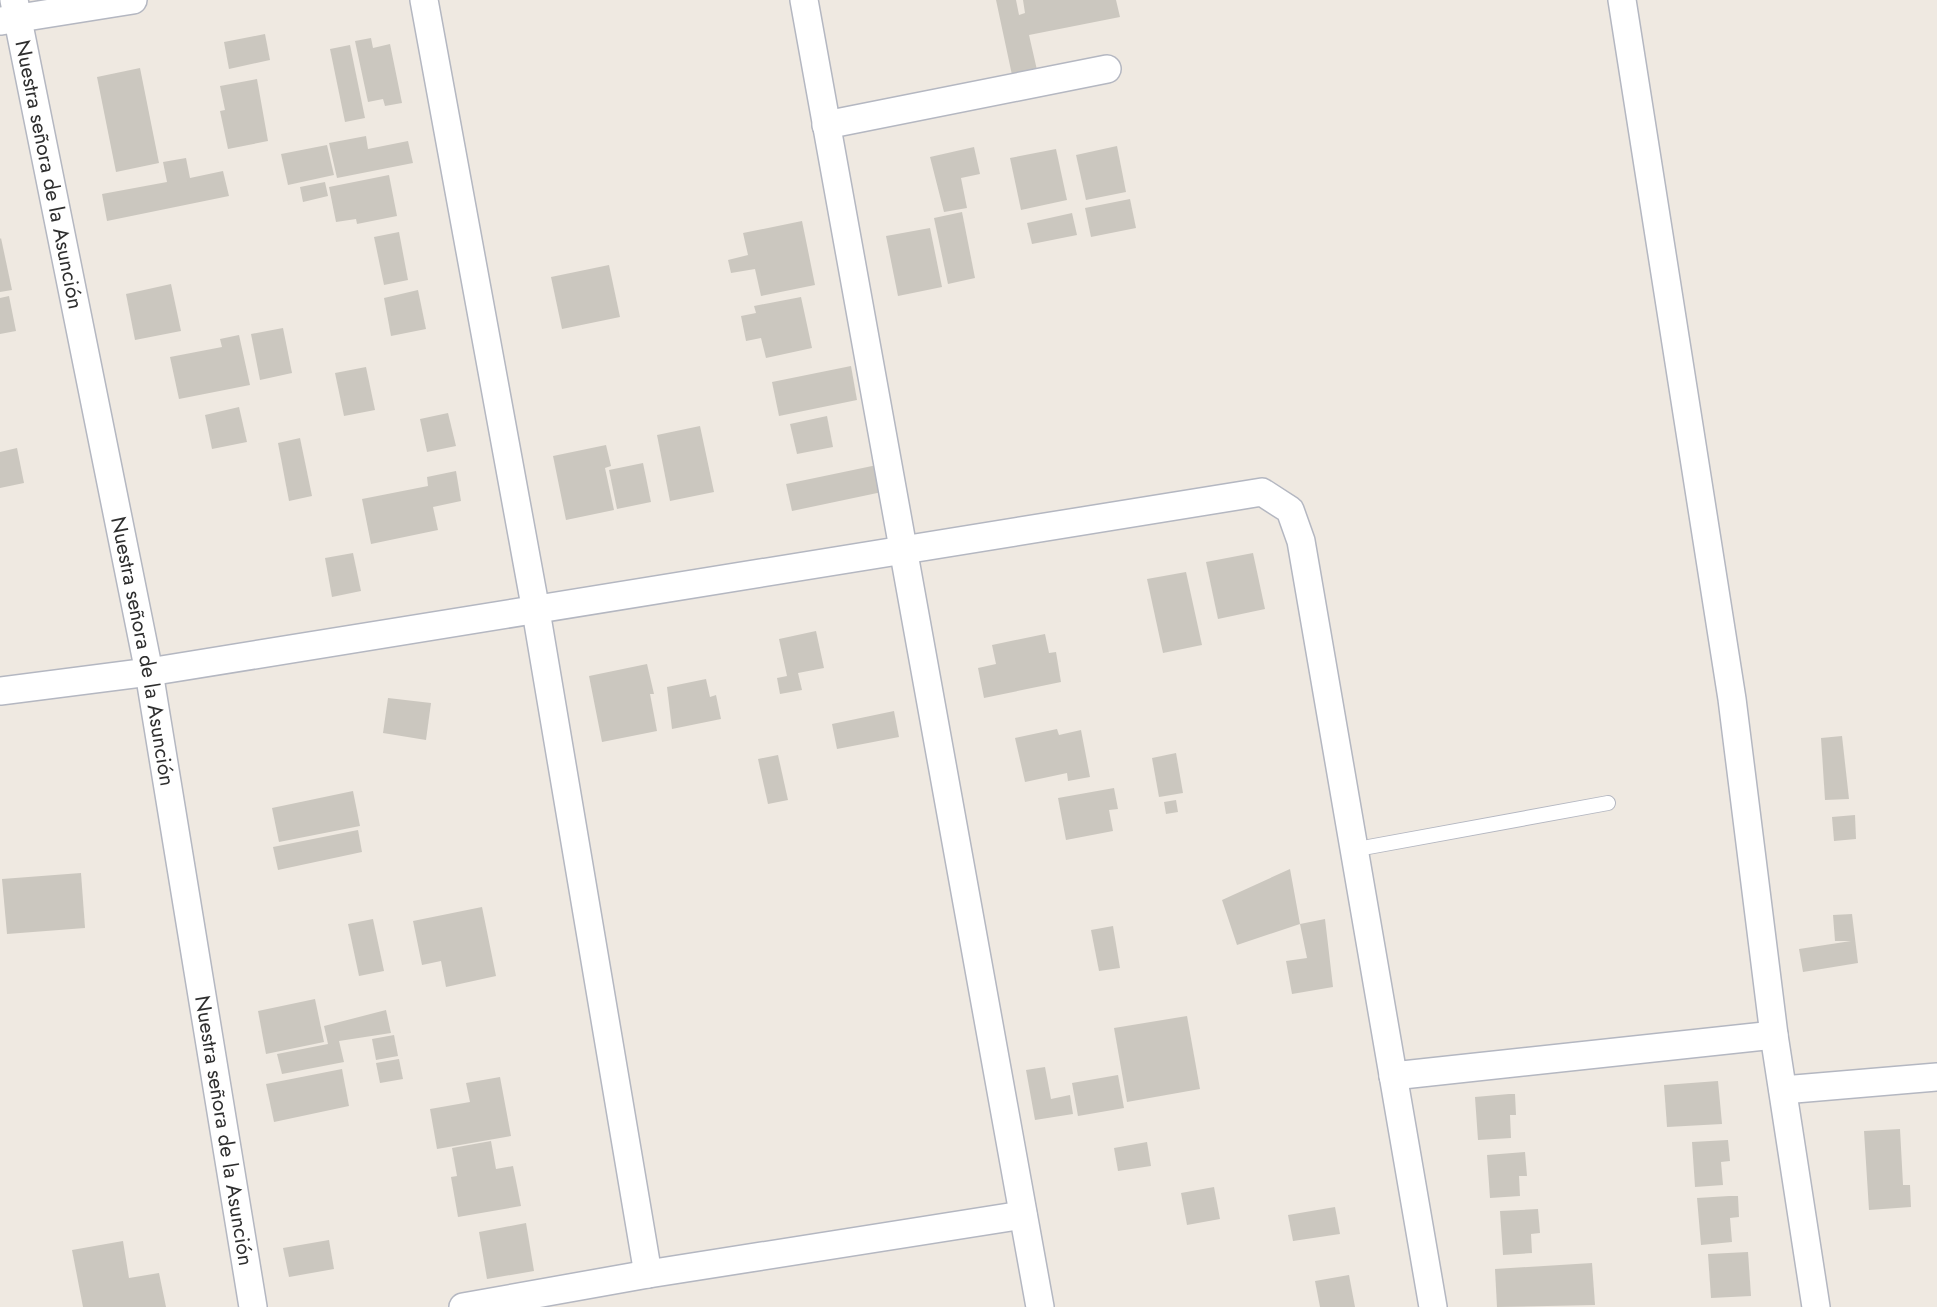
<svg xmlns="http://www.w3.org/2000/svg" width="1937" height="1307" font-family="Jost,sans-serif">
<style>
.building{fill:#cbc7bf}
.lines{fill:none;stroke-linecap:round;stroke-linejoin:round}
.lane-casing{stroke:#b4b7c1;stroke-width:16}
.street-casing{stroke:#b4b7c1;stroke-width:30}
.lane{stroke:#fff;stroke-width:14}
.street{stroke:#fff;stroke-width:27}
.labels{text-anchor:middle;stroke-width:4.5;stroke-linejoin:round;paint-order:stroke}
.street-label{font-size:21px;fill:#2e2e2e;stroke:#fff}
</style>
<rect width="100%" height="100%" fill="#efe9e1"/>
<g class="building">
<polygon points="996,0 1016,0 1019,15 1025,13 1023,0 1116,0 1120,17 1029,35 1037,70 1012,75"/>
<polygon points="265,34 270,60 229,69 224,42"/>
<polygon points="371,38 373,48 390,44 402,103 385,106 383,99 368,102 355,41"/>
<polygon points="350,45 365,118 345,122 330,49"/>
<polygon points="140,68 159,163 116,172 97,77"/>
<polygon points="257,79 268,141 228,149 220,111 225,110 220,86"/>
<polygon points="366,136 368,149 408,141 413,163 337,178 329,143"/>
<polygon points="327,145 334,175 288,185 281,154"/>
<polygon points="1117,146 1126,192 1086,200 1076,155"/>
<polygon points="974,147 980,174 961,178 967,208 944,212 930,157"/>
<polygon points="1056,149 1067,200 1021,210 1010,158"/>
<polygon points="186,158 190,178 223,171 229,196 107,221 102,194 167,182 163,162"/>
<polygon points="389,175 397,216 357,224 356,219 336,222 329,187"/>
<polygon points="325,182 328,196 303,202 300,187"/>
<polygon points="1130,199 1136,228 1091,237 1085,208"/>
<polygon points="962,212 975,278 948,284 934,218"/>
<polygon points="1072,213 1077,235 1032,244 1027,223"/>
<polygon points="802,221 815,285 761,296 755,269 731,273 728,260 748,255 743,233"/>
<polygon points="930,228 942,287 898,296 886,236"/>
<polygon points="399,232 408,280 384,285 374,237"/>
<polygon points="1,238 12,290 0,292 0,239"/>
<polygon points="609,265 620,317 562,329 551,277"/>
<polygon points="171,284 181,331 135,340 126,294"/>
<polygon points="418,290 426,329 391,336 384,298"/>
<polygon points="9,296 16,331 0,334 0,298"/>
<polygon points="801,297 812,348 766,358 761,338 746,341 741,316 756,313 754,306"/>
<polygon points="283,328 292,373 260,380 251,334"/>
<polygon points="239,335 250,385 179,399 170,357 222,347 220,339"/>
<polygon points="851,366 857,400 779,416 772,382"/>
<polygon points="366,367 375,410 344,416 335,373"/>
<polygon points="239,407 247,442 212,449 205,415"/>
<polygon points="448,413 456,446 427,452 420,419"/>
<polygon points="827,416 833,447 797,454 790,424"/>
<polygon points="700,426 714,492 670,501 657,435"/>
<polygon points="300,438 312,496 289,501 278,443"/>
<polygon points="606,445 611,466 605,468 614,510 566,520 553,456"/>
<polygon points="17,448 24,483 0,488 0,452"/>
<polygon points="643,463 651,502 617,509 609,470"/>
<polygon points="877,465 882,492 792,511 786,484"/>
<polygon points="456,471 461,501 433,507 438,530 371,544 362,499 428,486 427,477"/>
<polygon points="353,553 361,591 332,597 325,558"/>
<polygon points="1253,553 1265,609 1218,619 1206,562"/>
<polygon points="1186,572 1202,645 1163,653 1147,579"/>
<polygon points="816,631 824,668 798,673 802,690 780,694 777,678 787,676 779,639"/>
<polygon points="1045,634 1049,653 1056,652 1061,682 984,698 978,668 996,664 992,645"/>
<polygon points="647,664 654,694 650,694 657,731 602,742 589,676"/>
<polygon points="706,679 710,697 716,695 721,719 672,729 667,687"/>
<polygon points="388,698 431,703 426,740 383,733"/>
<polygon points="894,711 899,737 837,749 832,724"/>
<polygon points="1057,729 1059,735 1081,730 1090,777 1068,781 1067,773 1025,782 1015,738"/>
<polygon points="1842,736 1849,799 1825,800 1821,738"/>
<polygon points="1176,753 1183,793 1159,797 1152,758"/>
<polygon points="778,755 788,800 768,804 758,759"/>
<polygon points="1114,788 1118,809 1109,810 1113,831 1066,840 1058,798"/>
<polygon points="353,791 360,826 279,842 272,808"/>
<polygon points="1176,800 1178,812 1166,814 1164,802"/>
<polygon points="1855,815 1856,839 1834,841 1832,817"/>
<polygon points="358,830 362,852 278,870 273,847"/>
<polygon points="1290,869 1300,924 1325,919 1333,987 1292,994 1286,961 1307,958 1300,924 1237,945 1222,900"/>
<polygon points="81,873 85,928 7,934 2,879"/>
<polygon points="482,907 496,976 446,987 441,961 422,965 413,921"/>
<polygon points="1852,914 1858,963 1803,972 1799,949 1851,941 1835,941 1833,915"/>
<polygon points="373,919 384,971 359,976 348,924"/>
<polygon points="1113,926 1120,968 1099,971 1091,930"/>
<polygon points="315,999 324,1042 266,1054 258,1011"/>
<polygon points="386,1010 391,1033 339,1041 344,1062 282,1074 277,1054 328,1044 324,1026"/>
<polygon points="1187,1016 1200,1089 1127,1102 1114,1028"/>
<polygon points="394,1035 398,1056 376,1060 372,1039"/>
<polygon points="399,1059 403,1079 380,1083 376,1063"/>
<polygon points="1045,1067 1051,1099 1070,1095 1073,1114 1035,1120 1026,1070"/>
<polygon points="342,1069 349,1106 274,1122 266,1084"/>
<polygon points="1118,1075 1124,1108 1078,1116 1072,1083"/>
<polygon points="500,1077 511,1136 437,1149 430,1109 470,1102 466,1083"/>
<polygon points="1718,1081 1722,1124 1667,1127 1664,1085"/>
<polygon points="1509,1094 1515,1094 1516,1115 1510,1115 1511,1138 1478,1140 1475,1097"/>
<polygon points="1900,1129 1903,1185 1910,1185 1911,1207 1869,1210 1864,1131"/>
<polygon points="1728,1140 1730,1161 1721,1162 1723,1185 1695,1187 1692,1142"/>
<polygon points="491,1141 496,1169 513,1166 521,1206 458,1217 451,1177 457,1176 452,1148"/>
<polygon points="1147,1142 1151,1166 1118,1171 1114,1148"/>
<polygon points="1525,1152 1527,1176 1519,1176 1520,1196 1490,1198 1487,1155"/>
<polygon points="1214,1187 1220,1219 1187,1225 1181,1193"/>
<polygon points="1729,1196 1738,1196 1739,1217 1730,1218 1732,1242 1701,1245 1697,1198"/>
<polygon points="1335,1207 1340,1234 1293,1241 1288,1215"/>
<polygon points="1538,1209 1540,1233 1531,1234 1532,1253 1503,1255 1500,1211"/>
<polygon points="526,1223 534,1271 487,1279 479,1232"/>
<polygon points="329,1240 334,1269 289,1277 283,1248"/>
<polygon points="123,1241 129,1278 159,1273 166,1307 83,1307 72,1250"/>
<polygon points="1748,1252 1751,1296 1711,1298 1708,1254"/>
<polygon points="1592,1263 1595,1305 1497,1307 1495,1269"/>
<polygon points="1349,1275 1355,1307 1320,1307 1315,1281"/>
</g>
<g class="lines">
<defs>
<polyline id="lane" points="1352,850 1608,803"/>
<g id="street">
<path id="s1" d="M14,0L149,672L253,1307"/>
<polyline points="424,0 536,611 648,1274"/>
<polyline points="804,0 1040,1307"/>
<polyline points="1622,0 1732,699 1774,1035 1816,1307"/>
<polyline points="1,21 133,0"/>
<polyline points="826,125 1107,69"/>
<polyline points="0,691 149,672 1262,492 1290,510 1301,541 1433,1307"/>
<polyline points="1393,1076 1774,1035"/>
<polyline points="1783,1090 1937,1077"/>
<polyline points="463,1307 648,1274 1023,1215"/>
</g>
</defs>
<use href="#lane" class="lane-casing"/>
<use href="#street" class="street-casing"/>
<use href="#lane" class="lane"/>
<use href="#street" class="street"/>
</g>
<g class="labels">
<g class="street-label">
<text dy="7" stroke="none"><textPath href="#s1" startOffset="178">Nuestra señora de la Asunción</textPath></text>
<text dy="7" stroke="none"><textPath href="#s1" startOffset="664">Nuestra señora de la Asunción</textPath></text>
<text dy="7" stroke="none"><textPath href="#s1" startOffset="1150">Nuestra señora de la Asunción</textPath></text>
</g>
</g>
</svg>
